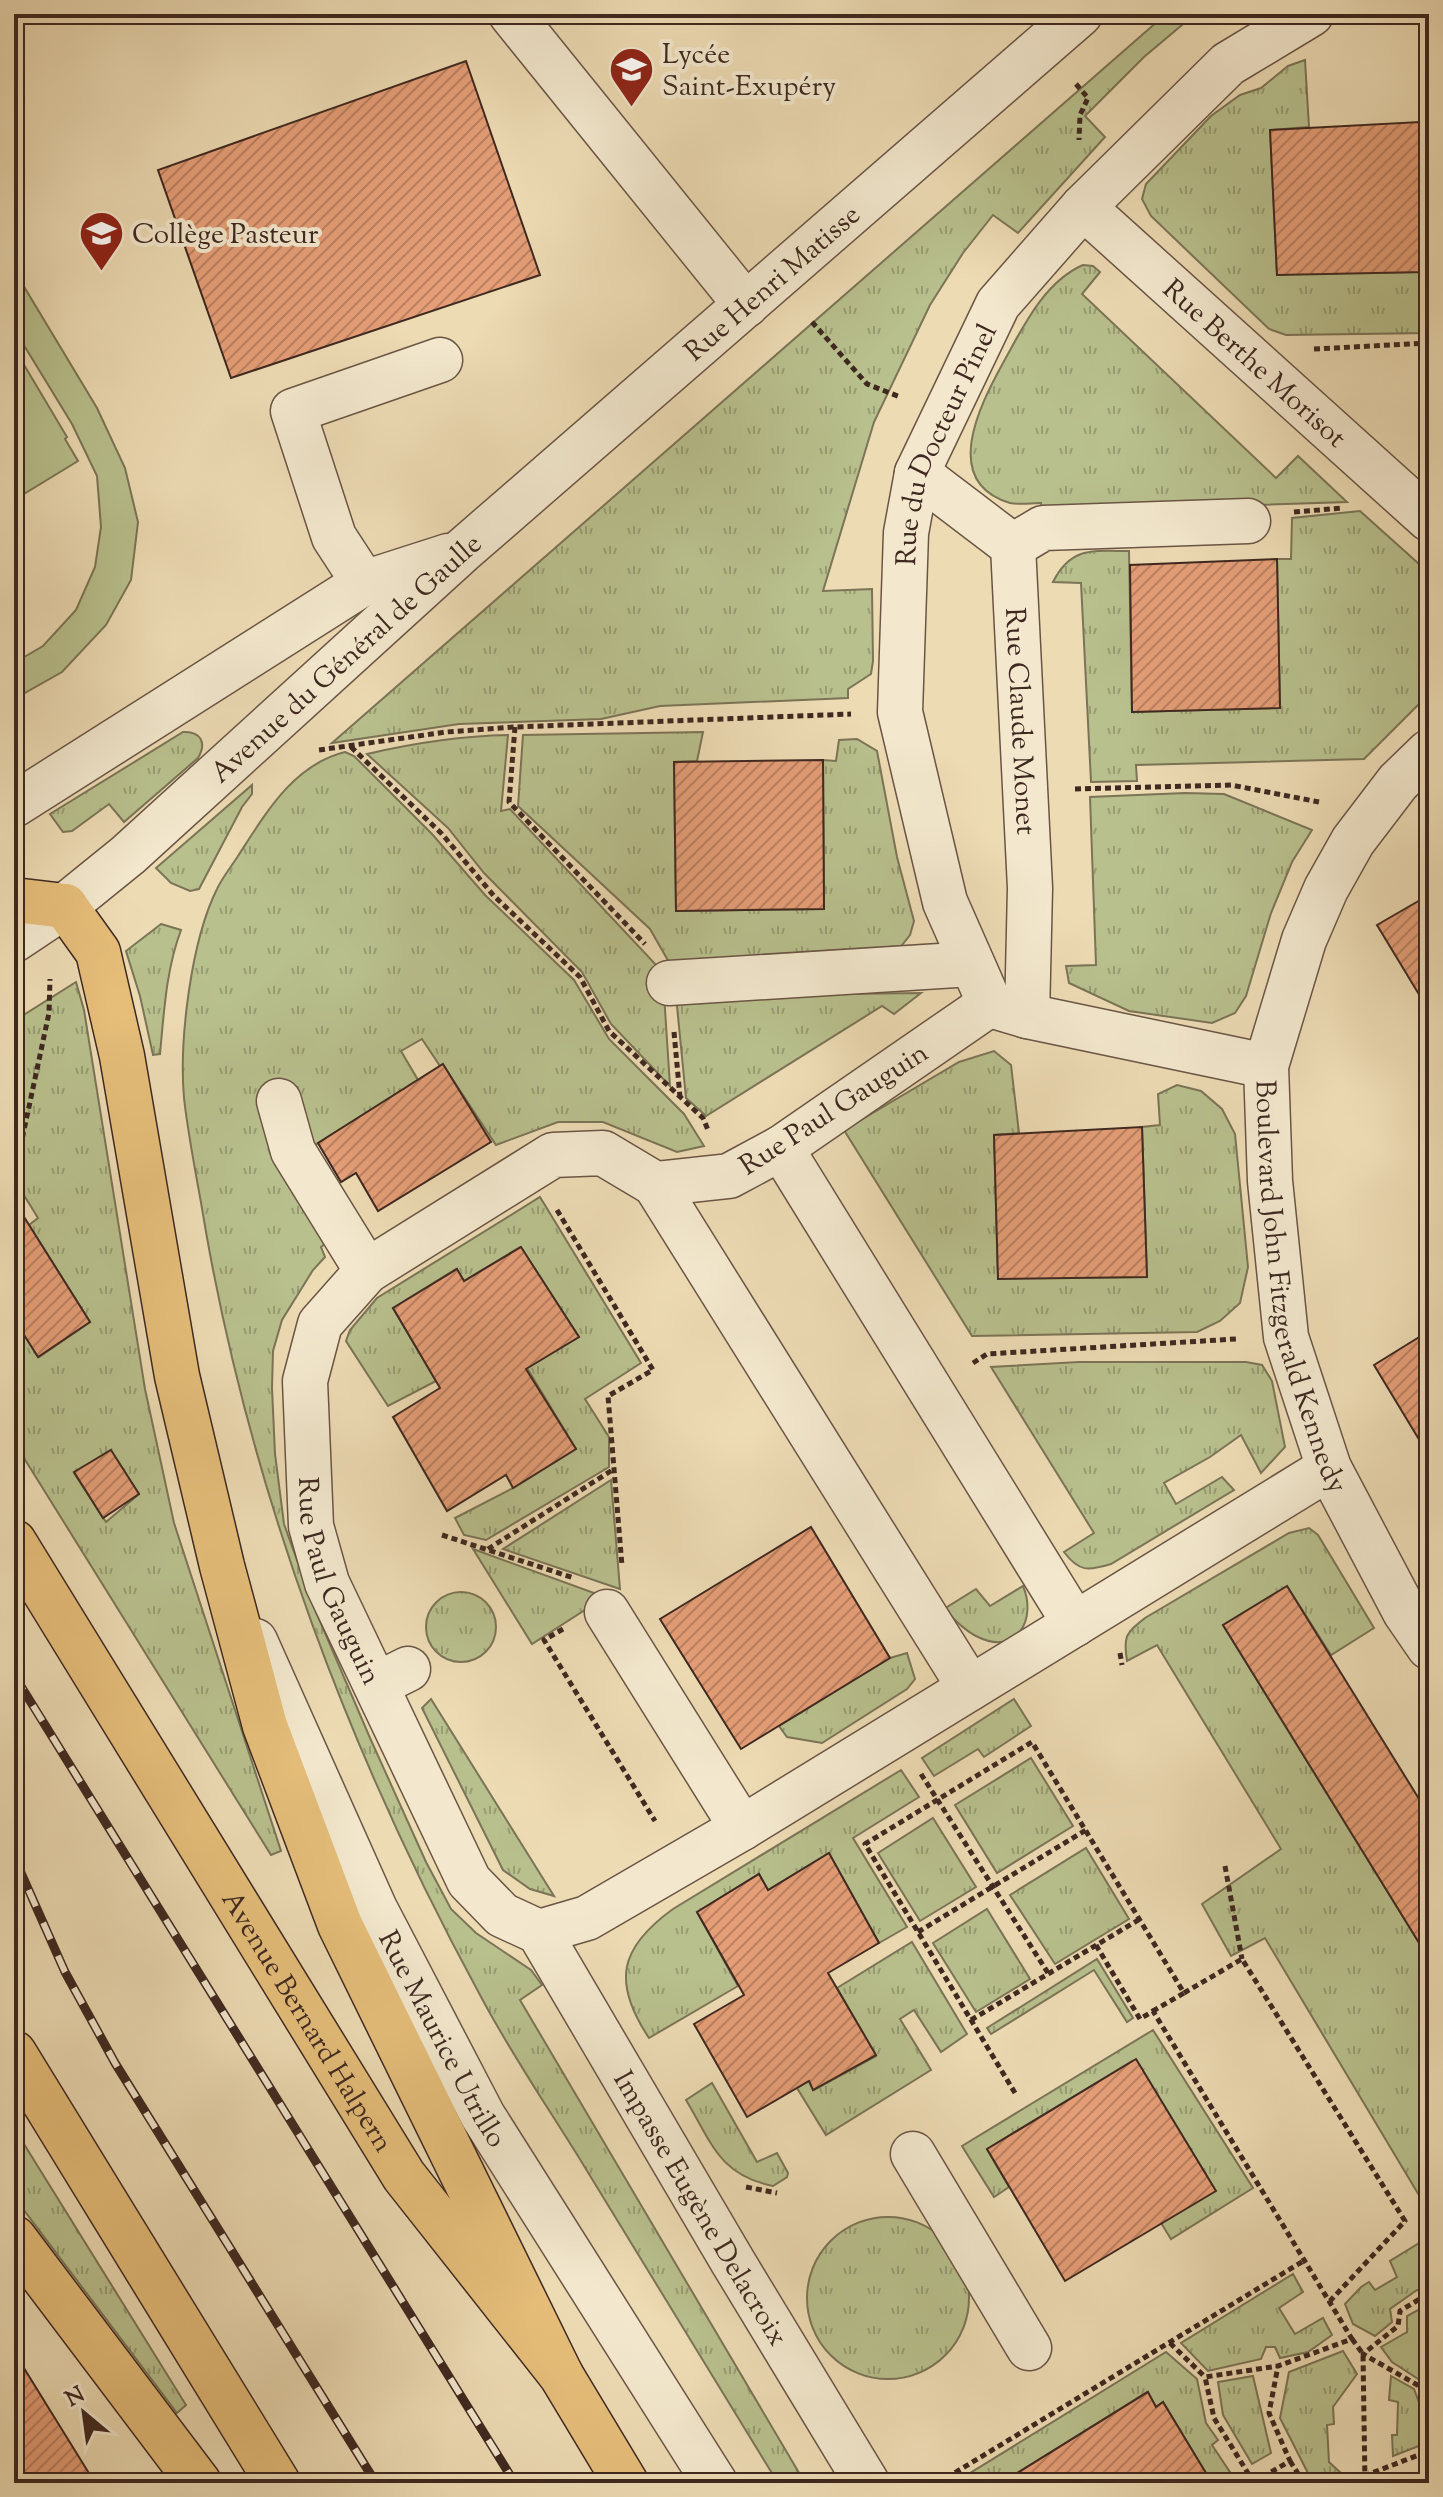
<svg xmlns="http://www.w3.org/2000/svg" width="1443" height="2497" font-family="'Sorts Mill Goudy',serif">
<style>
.grass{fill:url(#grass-tufts);stroke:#7b7456;stroke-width:2;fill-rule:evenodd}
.pitch{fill:#b8c08d;stroke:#7b7456;stroke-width:2}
.building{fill:url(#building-hatch);stroke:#3e2820;stroke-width:2}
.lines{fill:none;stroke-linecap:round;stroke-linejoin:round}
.minor-casing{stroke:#6a5545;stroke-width:47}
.major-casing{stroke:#3e2820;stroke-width:47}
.highway-casing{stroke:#3e2820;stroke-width:47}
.path{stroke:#3e2820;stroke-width:5;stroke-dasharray:6 4;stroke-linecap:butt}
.minor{stroke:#f3e8ce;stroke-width:44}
.major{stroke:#e6be7a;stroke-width:44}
.highway{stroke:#e6be7a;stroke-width:44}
.rail-casing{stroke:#3e2820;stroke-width:9}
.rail{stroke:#f3e8ce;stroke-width:6;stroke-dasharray:18;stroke-linecap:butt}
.labels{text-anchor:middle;stroke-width:8;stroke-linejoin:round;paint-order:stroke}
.poi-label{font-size:28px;fill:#3e2820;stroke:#f3e8ce;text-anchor:start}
.street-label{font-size:28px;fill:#3e2820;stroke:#f3e8ce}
</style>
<defs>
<pattern id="grass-tufts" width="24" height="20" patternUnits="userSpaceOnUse" patternTransform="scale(2)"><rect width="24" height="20" fill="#b8c08d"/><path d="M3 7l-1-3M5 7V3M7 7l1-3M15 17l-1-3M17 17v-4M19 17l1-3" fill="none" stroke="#979c73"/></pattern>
<pattern id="building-hatch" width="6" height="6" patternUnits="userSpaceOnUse" patternTransform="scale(2)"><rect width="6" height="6" fill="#e59e77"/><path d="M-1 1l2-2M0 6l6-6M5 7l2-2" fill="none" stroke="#bb8161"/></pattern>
</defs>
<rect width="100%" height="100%" fill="#eddbb4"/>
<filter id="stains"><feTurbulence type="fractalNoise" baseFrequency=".0025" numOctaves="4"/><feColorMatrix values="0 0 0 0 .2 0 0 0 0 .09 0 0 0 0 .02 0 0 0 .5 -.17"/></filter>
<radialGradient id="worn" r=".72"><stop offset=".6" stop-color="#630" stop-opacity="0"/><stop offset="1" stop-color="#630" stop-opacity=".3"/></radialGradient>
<g class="grass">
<polygon points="1166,14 1195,14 1144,57 1085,116 1105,137 1018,233 993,215 963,253 930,305 874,422 823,591 872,589 873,661 871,674 848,689 848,698 660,706 601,719 459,724 332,743"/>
<polygon points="1305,60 1309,127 1270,130 1277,274 1423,272 1420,122 1429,112 1429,333 1286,335 1269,329 1151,216 1142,199 1146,184 1211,116 1240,95 1261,88 1288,66"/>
<path d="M1083,265L1093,266L1100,272L1082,294L1276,478L1298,456L1347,502L1042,512L1041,503C1032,503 1019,505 1010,503C940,482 980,405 1003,363C1023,327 1044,282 1083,265Z"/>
<path d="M1360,511L1429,573V694L1364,759L1136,765L1137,781L1091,782L1081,583L1053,582C1071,546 1094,551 1129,551L1132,712L1280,708L1277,559H1291L1292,518Z"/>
<path d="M183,732C201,731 207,743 198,758L124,822L109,804L72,831L63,832L50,814Z"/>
<polygon points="703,732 697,761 674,762 676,911 824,909 823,760 836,761 839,740 857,739 877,751 897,857 914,921 910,935 898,950 670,964 650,929 518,806 523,735"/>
<path d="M508,735L501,811L510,809L658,967L663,979L670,1086L611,1024L582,972L484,873L448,828L367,754C414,743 460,736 508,735Z"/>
<path d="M345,752L354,756L432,834L485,895L574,980L609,1039L684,1114L704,1146L677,1152L603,1122H558L496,1145L443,1065L440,1066L422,1039L401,1051L418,1080L309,1149L330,1240L321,1247L325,1257L313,1270L282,1320L273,1351L272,1388L275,1454L284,1524L313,1605L370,1738L426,1862L451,1909L476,1933L531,1970L542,1985L520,2000L805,2483H778C712,2376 647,2268 581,2161C547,2106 510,2052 480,1995C351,1758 253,1498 206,1232C199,1188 189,1143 184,1098C179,1040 191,941 217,889C222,878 231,867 238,856C266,813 293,765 345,752Z"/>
<polygon points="252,785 252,794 242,807 199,889 190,891 171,883 156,868"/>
<polygon points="1185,793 1224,794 1312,830 1292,862 1271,913 1246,996 1235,1013 1212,1023 1129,1011 1069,983 1066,966 1096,965 1090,797"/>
<path d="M161,924L181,930C166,970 164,1012 160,1054L153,1055L140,996L126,951Z"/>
<path d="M76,982L84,1010L145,1389L174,1523L281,1851L271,1855L14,1442V1319L39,1357L90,1322L29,1225L38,1218L14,1179V1021ZM110,1450L139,1494L106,1522L74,1473Z"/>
<polygon points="921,993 894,1014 882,1006 706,1116 686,1098 676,996"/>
<polygon points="994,1051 1011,1065 1019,1133 994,1135 998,1278 1147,1277 1142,1127 1160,1125 1158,1094 1177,1085 1201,1091 1222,1109 1235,1134 1248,1267 1240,1303 1220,1321 1197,1332 972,1336 844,1130 959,1062"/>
<polygon points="540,1197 641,1363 585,1399 609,1437 609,1467 486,1540 464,1535 455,1518 513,1488 576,1449 527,1368 579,1337 520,1247 464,1281 456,1269 393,1308 436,1381 388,1406 346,1341 350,1330 377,1298"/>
<path d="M1079,1362H1246L1262,1365L1272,1381L1285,1447L1261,1473L1241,1435L1210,1457L1164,1483L1176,1504L1222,1477L1234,1490L1111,1564C1088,1571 1079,1572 1064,1552L1094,1533L991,1367Z"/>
<polygon points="611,1480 620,1589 503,1549"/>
<path d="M1309,1528L1318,1535L1374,1628L1331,1655L1287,1586L1223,1625L1429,1959V2212L1265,1938L1231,1956L1202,1904L1281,1849L1157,1645L1127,1661C1123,1636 1126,1633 1145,1618L1289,1533Z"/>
<polygon points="473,1549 605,1597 532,1644"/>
<path d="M1023,1586C1037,1619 1017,1656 978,1637C965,1631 954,1619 944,1609L976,1589L990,1606Z"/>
<circle cx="461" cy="1627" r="35"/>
<polygon points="907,1653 915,1679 907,1689 822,1743 787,1737 779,1726 890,1658"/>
<polygon points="431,1699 554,1896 530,1889 503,1870 422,1708"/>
<polygon points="1014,1699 1031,1726 984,1757 978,1749 934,1776 922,1758"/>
<polygon points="1031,1758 1073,1826 997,1873 955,1805"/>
<path d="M901,1770L919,1797L853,1838L907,1927L879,1943L829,1854L768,1890L759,1874L697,1912L738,1986L649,2038C612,1982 619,1948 673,1909Z"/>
<polygon points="933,1818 976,1887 920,1921 878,1853"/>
<polygon points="1086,1848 1129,1919 1055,1964 1010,1895"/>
<polygon points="987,1909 1030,1979 976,2012 933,1943"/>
<polygon points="912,1942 967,2034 941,2052 914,2010 900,2019 931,2070 826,2135 797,2088 809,2081 814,2090 876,2056 837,1988"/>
<polygon points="1097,1959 1133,2018 1127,2022 1094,1970 991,2034 987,2028"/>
<polygon points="1153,2030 1253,2188 1171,2239 1161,2223 1132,2061 987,2149 1009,2187 994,2197 962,2146"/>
<path d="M712,2083L757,2162L777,2153L788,2173L787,2177L773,2186C719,2175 712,2143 686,2100Z"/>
<polygon points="14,2128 186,2405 177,2413 14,2197"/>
<circle cx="888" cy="2298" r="81"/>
<polygon points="1429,2237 1429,2292 1417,2290 1390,2309 1392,2322 1375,2336 1353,2324 1345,2304 1361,2287 1369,2282 1375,2290 1397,2277 1390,2261"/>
<polygon points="1293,2274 1303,2292 1279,2308 1295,2334 1323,2318 1332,2335 1308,2352 1280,2358 1275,2347 1266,2347 1261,2359 1208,2371 1181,2343"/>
<polygon points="1418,2310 1429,2312 1429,2386 1392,2362 1381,2347 1407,2332 1407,2316"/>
<polygon points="1343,2351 1357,2374 1333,2407 1334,2424 1327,2425 1329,2462 1343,2475 1356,2479 1357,2483 1313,2483 1280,2418 1289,2372"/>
<polygon points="1166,2352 1197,2379 1206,2423 1218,2440 1212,2445 1232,2475 1238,2473 1244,2483 1212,2483 1163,2402 1156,2407 1147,2392 1037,2461 1049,2483 954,2483"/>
<polygon points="1253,2376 1271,2453 1252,2464 1223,2415 1218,2382"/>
<polygon points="1391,2376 1414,2389 1429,2429 1429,2442 1393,2456 1392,2435 1397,2435 1398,2402 1389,2400"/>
</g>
<g class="pitch">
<polygon points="14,270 97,408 125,468 138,522 131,580 106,625 62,672 14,699 14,663 43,646 76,610 95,567 101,527 97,476 72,424 14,329"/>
<polygon points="14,348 67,437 65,439 78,461 14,500"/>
</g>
<g class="building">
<polygon points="466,61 540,275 231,378 158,170"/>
<polygon points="1420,122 1424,272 1277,275 1270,130"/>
<polygon points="1277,559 1280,708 1132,712 1130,565"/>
<polygon points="823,760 824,909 676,911 674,762"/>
<polygon points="1429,895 1429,1011 1377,925"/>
<polygon points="443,1064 491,1142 378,1211 356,1173 341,1182 318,1143"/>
<polygon points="1142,1127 1147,1277 998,1279 994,1135"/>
<polygon points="14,1201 90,1322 38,1357 14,1319"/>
<polygon points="521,1247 579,1337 526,1369 576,1449 513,1488 506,1475 447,1511 393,1417 440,1388 393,1308 457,1269 464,1281"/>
<polygon points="1429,1331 1429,1456 1374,1365"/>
<polygon points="111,1450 139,1494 103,1518 74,1472"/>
<polygon points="811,1527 890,1658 741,1749 660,1619"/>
<polygon points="1287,1586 1429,1815 1429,1959 1223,1625"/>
<polygon points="829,1853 879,1943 828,1973 876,2055 813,2090 809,2081 747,2117 694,2024 744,1995 697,1912 759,1874 768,1890"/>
<polygon points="1136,2059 1216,2191 1065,2281 987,2149"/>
<polygon points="14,2352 95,2483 14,2483"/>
<polygon points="1148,2392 1156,2407 1163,2402 1212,2483 1001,2483"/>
</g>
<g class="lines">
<defs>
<g id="minor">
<polyline points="511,14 746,305"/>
<path id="s1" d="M1083,207L1429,519"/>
<path id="s2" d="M917,473L1013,546L1030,888L1027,1016"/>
<polyline points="1013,546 1043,528 1248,521"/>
<polyline points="364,583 334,537 293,411 440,360"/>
<path id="s3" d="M1429,752L1398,782L1353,841L1326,889L1304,940L1266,1066L1270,1181L1286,1337L1329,1468L1405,1612L1429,1647"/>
<polyline points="14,805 364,583 448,556"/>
<path id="s4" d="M14,940L65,906L128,855L462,551L1080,14"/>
<polyline points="669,983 972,964"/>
<path id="s5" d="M990,1004L781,1148L729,1176L655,1184L603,1153L553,1155L367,1271L320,1324L305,1381L311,1526L327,1583L469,1881L502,1915L539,1932L587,1918L742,1828L1329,1468"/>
<path id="s6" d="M990,1004L945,902L900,712L906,533L917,473L998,304L1083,207L1228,64L1311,14"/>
<polyline points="1000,1008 1027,1016 1266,1066"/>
<polyline points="279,1101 293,1151 367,1271"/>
<polyline points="781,1148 1075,1624"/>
<polyline points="655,1184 970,1688"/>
<polyline points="607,1612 742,1828"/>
<path id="s7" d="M255,1641L375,1909L483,2116L715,2483"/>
<polyline points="376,1685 408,1669"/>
<path id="s8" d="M539,1932L733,2262L867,2483"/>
<polyline points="913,2154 1029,2348"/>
</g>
<polyline id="major" points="14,900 65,906"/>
<g id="highway">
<polyline points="65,906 98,952 122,1056 177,1376 222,1566 265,1726 340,1925 561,2375"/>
<path id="s9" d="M14,1542L404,2176L561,2375L626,2483"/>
<polyline points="14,2053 278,2483"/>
<polyline points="14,2238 199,2483"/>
</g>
</defs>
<use href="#minor" class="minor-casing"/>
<use href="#major" class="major-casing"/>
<use href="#highway" class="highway-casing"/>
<g class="path">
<polyline points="1076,84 1088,98 1080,115 1079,140"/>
<polyline points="812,322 867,384 900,397"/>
<polyline points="1314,349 1429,343"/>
<polyline points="1294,512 1343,508"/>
<polyline points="515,727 509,802 645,944"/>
<polyline points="351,747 442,834 494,896 580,977 609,1031 703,1118 708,1130"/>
<polyline points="319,750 446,732 515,727 851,714"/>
<polyline points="1075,789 1231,785 1319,802"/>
<polyline points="674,1032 680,1097"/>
<polyline points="14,1177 49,1013 50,979"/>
<polyline points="557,1210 653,1370 608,1396 622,1566"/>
<polyline points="973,1363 987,1354 1236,1339"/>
<polyline points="442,1535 574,1578"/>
<polyline points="488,1549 614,1469"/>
<polyline points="563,1629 544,1640 655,1821"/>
<polyline points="1120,1653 1122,1665"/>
<polyline points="921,1774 1048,1973"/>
<polyline points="1225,1866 1242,1959"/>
<polyline points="918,1932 1086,1830"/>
<polyline points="1096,1945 1140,2019 1153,2011 1352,2339 1278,2366 1205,2377 1214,2418 1254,2483"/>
<polyline points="1184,1993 1242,1959 1405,2221 1330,2301"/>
<polyline points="971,2020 1140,1919"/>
<polyline points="1015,2093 865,1844 1032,1742 1184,1993 1153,2011"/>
<polyline points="746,2187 777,2193"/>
<polyline points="1429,2302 1418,2300 1400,2311 1398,2326 1363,2354 1428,2391 1429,2397"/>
<polyline points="1352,2339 1363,2354 1365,2483"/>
<polyline points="1170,2343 1205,2377"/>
<polyline points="1290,2461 1304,2483"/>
<polyline points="1364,2476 1429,2451"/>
<polyline points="1254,2482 1290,2461 1269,2413 1278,2366"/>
<polyline points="938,2483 1305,2260"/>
</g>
<use href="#minor" class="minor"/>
<use href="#major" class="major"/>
<use href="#highway" class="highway"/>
<defs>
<g id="rail">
<polyline points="14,1675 515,2483"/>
<polyline points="14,1857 65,1972 115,2063 376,2483"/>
</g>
</defs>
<use href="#rail" class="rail-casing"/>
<use href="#rail" class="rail"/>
</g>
<defs>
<symbol id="school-pin" viewBox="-11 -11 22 30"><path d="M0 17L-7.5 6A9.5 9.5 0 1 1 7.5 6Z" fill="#8f2418" stroke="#f3e8ce"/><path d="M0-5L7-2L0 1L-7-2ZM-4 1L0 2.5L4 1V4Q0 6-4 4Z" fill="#fff"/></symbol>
</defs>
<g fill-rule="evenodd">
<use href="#school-pin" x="606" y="44" width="51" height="69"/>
<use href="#school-pin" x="76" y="208" width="51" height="69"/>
</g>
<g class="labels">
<g class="poi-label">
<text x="662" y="63">Lycée<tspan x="662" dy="32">Saint-Exupéry</tspan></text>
<text x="132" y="243">Collège Pasteur</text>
</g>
<g class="street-label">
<text dy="10" stroke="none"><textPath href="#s4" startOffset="1004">Rue Henri Matisse</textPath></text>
<text dy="10" stroke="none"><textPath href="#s1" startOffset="232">Rue Berthe Morisot</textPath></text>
<text dy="10" stroke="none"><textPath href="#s6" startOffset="582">Rue du Docteur Pinel</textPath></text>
<text dy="10" stroke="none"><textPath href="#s4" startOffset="436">Avenue du Général de Gaulle</textPath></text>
<text dy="10" stroke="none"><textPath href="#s2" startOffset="296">Rue Claude Monet</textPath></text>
<text transform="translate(833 1108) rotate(-33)" y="10">Rue Paul Gauguin</text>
<text dy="10" stroke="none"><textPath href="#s3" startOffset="584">Boulevard John Fitzgerald Kennedy</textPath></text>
<text dy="10" stroke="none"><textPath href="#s5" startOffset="1052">Rue Paul Gauguin</textPath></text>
<text dy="10" stroke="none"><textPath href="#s9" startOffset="562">Avenue Bernard Halpern</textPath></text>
<text dy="10" stroke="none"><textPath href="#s7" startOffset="440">Rue Maurice Utrillo</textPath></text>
<text dy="10" stroke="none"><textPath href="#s8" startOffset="320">Impasse Eugène Delacroix</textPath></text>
</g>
</g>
<rect width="1443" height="2497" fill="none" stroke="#eddbb4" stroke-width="48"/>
<rect x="16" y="16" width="1411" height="2465" fill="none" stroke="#3e2820" stroke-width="4"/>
<rect x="24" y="24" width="1395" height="2449" fill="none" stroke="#3e2820" stroke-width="2"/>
<g transform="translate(84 2413) rotate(331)" stroke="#f3e8ce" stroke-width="6" paint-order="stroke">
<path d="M0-6L14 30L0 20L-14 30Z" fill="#3e2820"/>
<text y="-12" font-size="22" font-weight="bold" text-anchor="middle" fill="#3e2820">N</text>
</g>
<rect width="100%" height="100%" filter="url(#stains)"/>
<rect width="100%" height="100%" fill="url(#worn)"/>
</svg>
